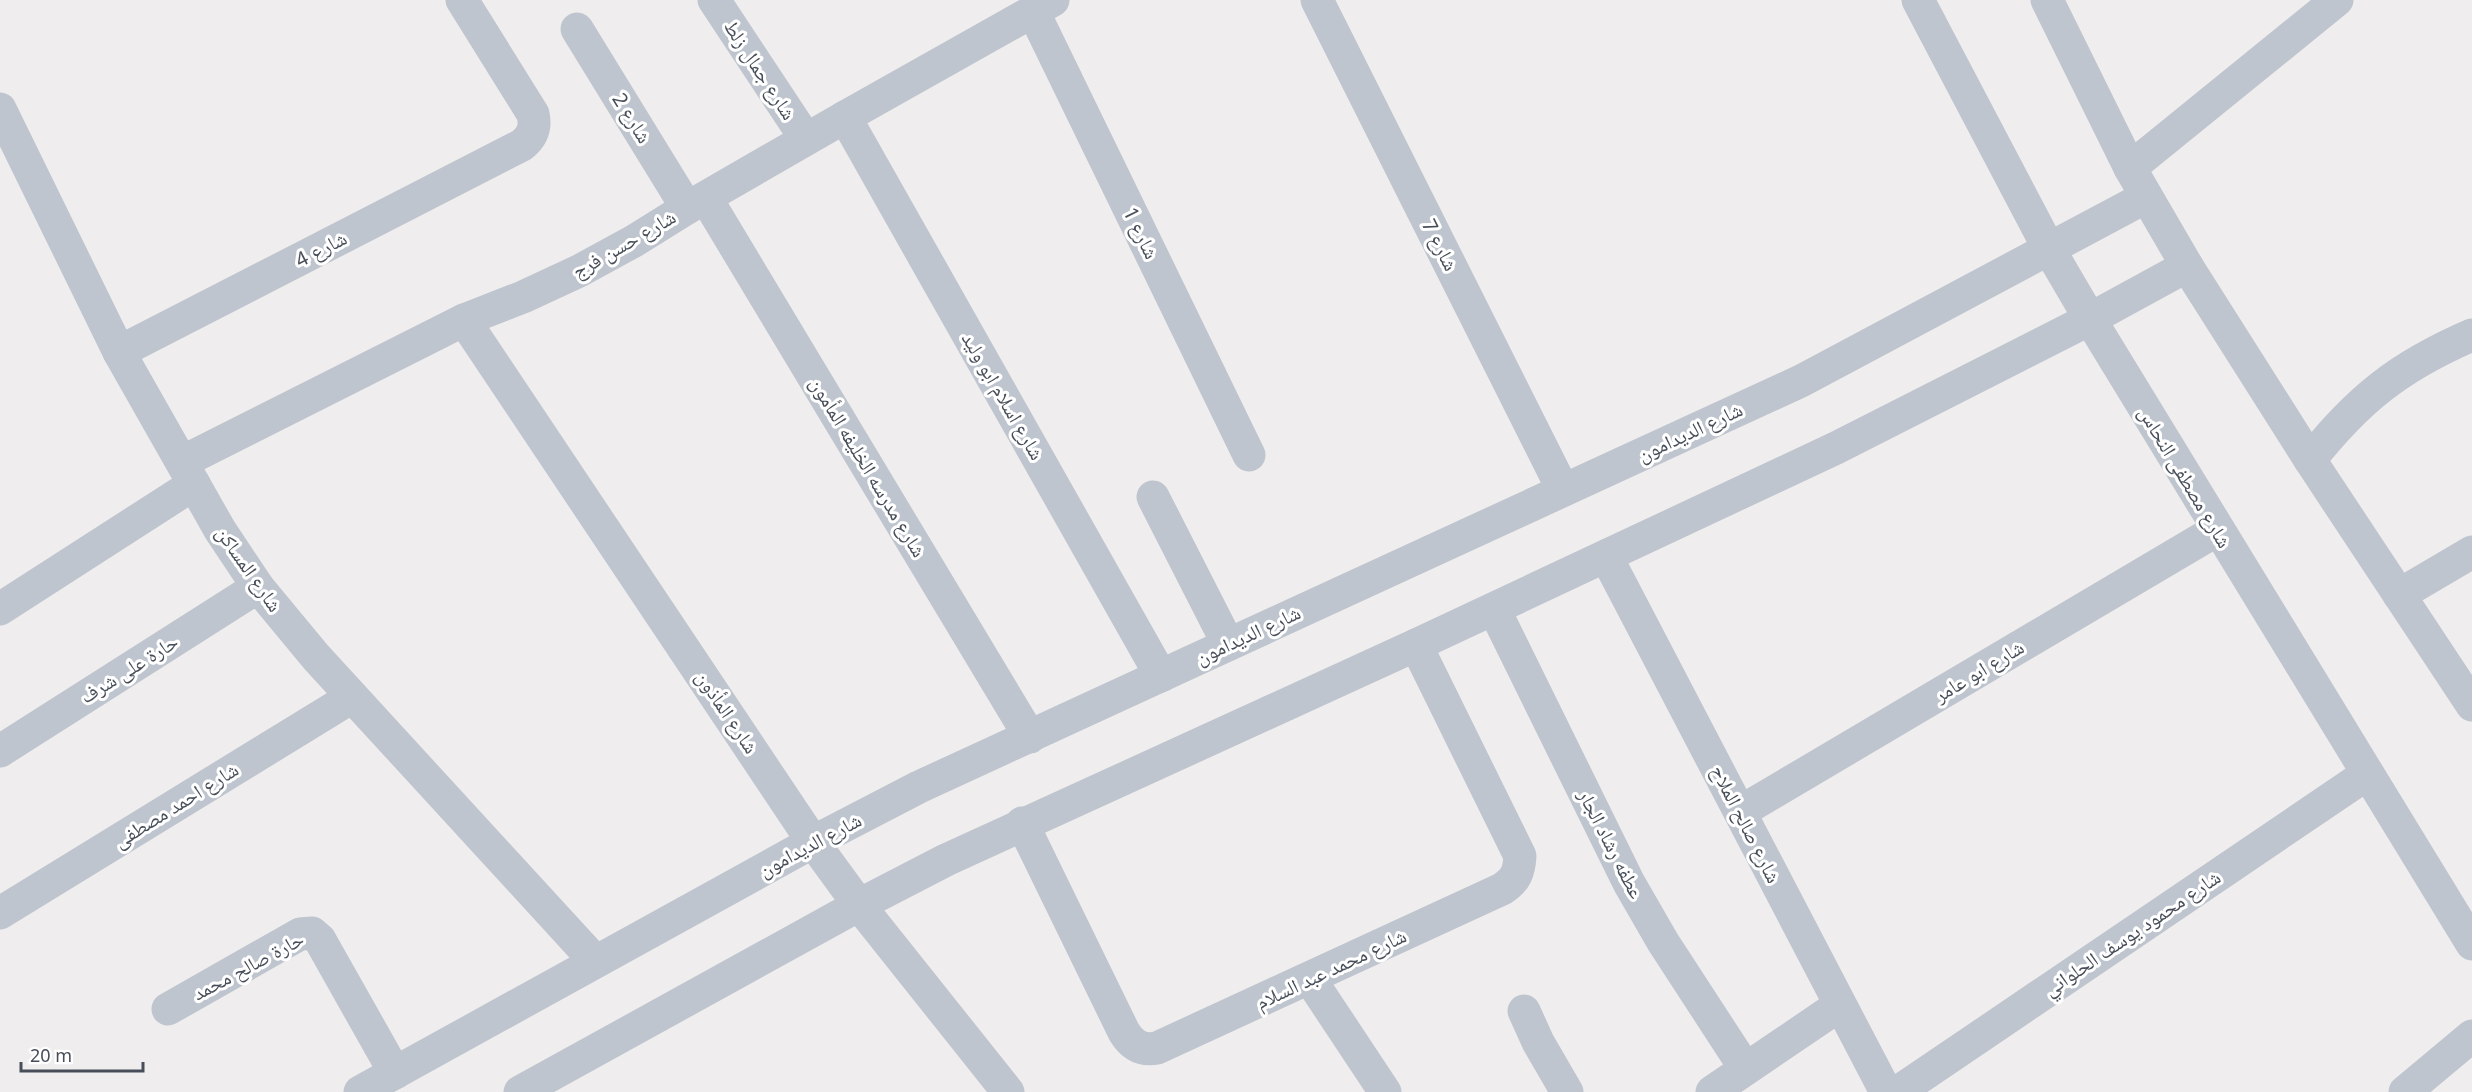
<svg xmlns="http://www.w3.org/2000/svg" width="2472" height="1092" font-family="'Noto Sans','Noto Naskh Arabic',sans-serif">
<style>
.lines{fill:none;stroke-linecap:round;stroke-linejoin:round}
.minor{stroke:#bfc5ce;stroke-width:33}
.labels{text-anchor:middle;stroke-width:6;stroke-linejoin:round;paint-order:stroke}
.street-label{font-size:20px;fill:#474e59;stroke:#fff}
</style>
<rect width="100%" height="100%" fill="#efeded"/>
<g class="lines">
<g class="minor">
<polyline points="714,0 806,139"/>
<polyline points="1317,0 1563,490"/>
<polyline points="1918,0 2049,249 2090,319 2472,944"/>
<polyline points="2047,0 2130,168 2187,266 2310,460 2472,705"/>
<polyline points="1033,11 1249,455"/>
<polyline points="577,29 687,208"/>
<polyline points="0,109 119,352 220,530 258,587 316,657 595,961"/>
<polyline points="845,117 1161,676"/>
<polyline points="2130,168 2337,0"/>
<polyline points="706,198 1030,737"/>
<polyline points="464,320 813,842 859,905 1008,1092"/>
<path d="M119,352L522,145C533,136 536,127 533,114L462,0"/>
<path d="M2310,460C2358,399 2400,366 2472,335"/>
<polyline points="182,462 464,320 523,297 579,271 634,241 687,208 845,117 1053,0"/>
<polyline points="1153,497 1228,644"/>
<polyline points="1606,556 1886,1092"/>
<polyline points="2399,595 2472,552"/>
<polyline points="0,609 194,484"/>
<polyline points="1494,609 1629,883 1663,942 1745,1068"/>
<polyline points="0,751 258,587"/>
<polyline points="1740,812 2217,530"/>
<path d="M1022,823L1124,1032C1132,1045 1142,1051 1157,1048L1502,889C1516,880 1519,872 1520,856L1416,645"/>
<polyline points="0,913 352,697"/>
<polyline points="1310,979 1385,1092"/>
<polyline points="168,1009 300,934 312,933 320,940 395,1073"/>
<polyline points="1524,1011 1538,1042 1567,1092"/>
<polyline points="360,1092 813,842 919,787 1801,381 2146,197"/>
<polyline points="520,1092 859,905 946,860 1416,645 1836,448 2090,319 2187,266"/>
<polyline points="1712,1092 1840,1005"/>
<polyline points="1898,1092 2367,774"/>
<polyline points="2405,1092 2472,1036"/>
</g>
</g>
<g class="labels">
<g class="street-label">
<text transform="translate(760 70) rotate(57)" y="7">شارع جمال زلط</text>
<text transform="translate(632 118) rotate(58)" y="7">شارع 2</text>
<text transform="translate(1141 233) rotate(64)" y="7">شارع 1</text>
<text transform="translate(624 244) rotate(-30)" y="7">شارع حسن فرج</text>
<text transform="translate(1440 245) rotate(63)" y="7">شارع 7</text>
<text transform="translate(321 249) rotate(-27)" y="7">شارع 4</text>
<text transform="translate(1003 396) rotate(60)" y="7">شارع اسلام ابو وليد</text>
<text transform="translate(1690 432) rotate(-25)" y="7">شارع الديدامون</text>
<text transform="translate(868 467) rotate(59)" y="7">شارع مدرسه الخليفه المأمون</text>
<text transform="translate(2185 477) rotate(59)" y="7">شارع مصطفى النحاس</text>
<text transform="translate(249 569) rotate(55)" y="7">شارع المساكن</text>
<text transform="translate(1248 635) rotate(-25)" y="7">شارع الديدامون</text>
<text transform="translate(129 669) rotate(-32)" y="7">حارة على شرف</text>
<text transform="translate(1979 671) rotate(-31)" y="7">شارع ابو عامر</text>
<text transform="translate(727 712) rotate(56)" y="7">شارع المأذون</text>
<text transform="translate(176 805) rotate(-32)" y="7">شارع احمد مصطفى</text>
<text transform="translate(1746 824) rotate(63)" y="7">شارع صالح الملاح</text>
<text transform="translate(1611 844) rotate(63)" y="7">عطفه رشاد الجار</text>
<text transform="translate(810 845) rotate(-28)" y="7">شارع الديدامون</text>
<text transform="translate(2132 933) rotate(-34)" y="7">شارع محمود يوسف الحلواني</text>
<text transform="translate(248 966) rotate(-28)" y="7">حارة صالح محمد</text>
<text transform="translate(1331 969) rotate(-25)" y="7">شارع محمد عبد السلام</text>
</g>
</g>
<path d="M21 1062v9h122v-9" fill="none" stroke="#474e59" stroke-width="3"/>
<text x="30" y="1062" font-size="18" fill="#474e59" stroke="#ffffff" stroke-width="4.5" paint-order="stroke">20 m</text>
</svg>
